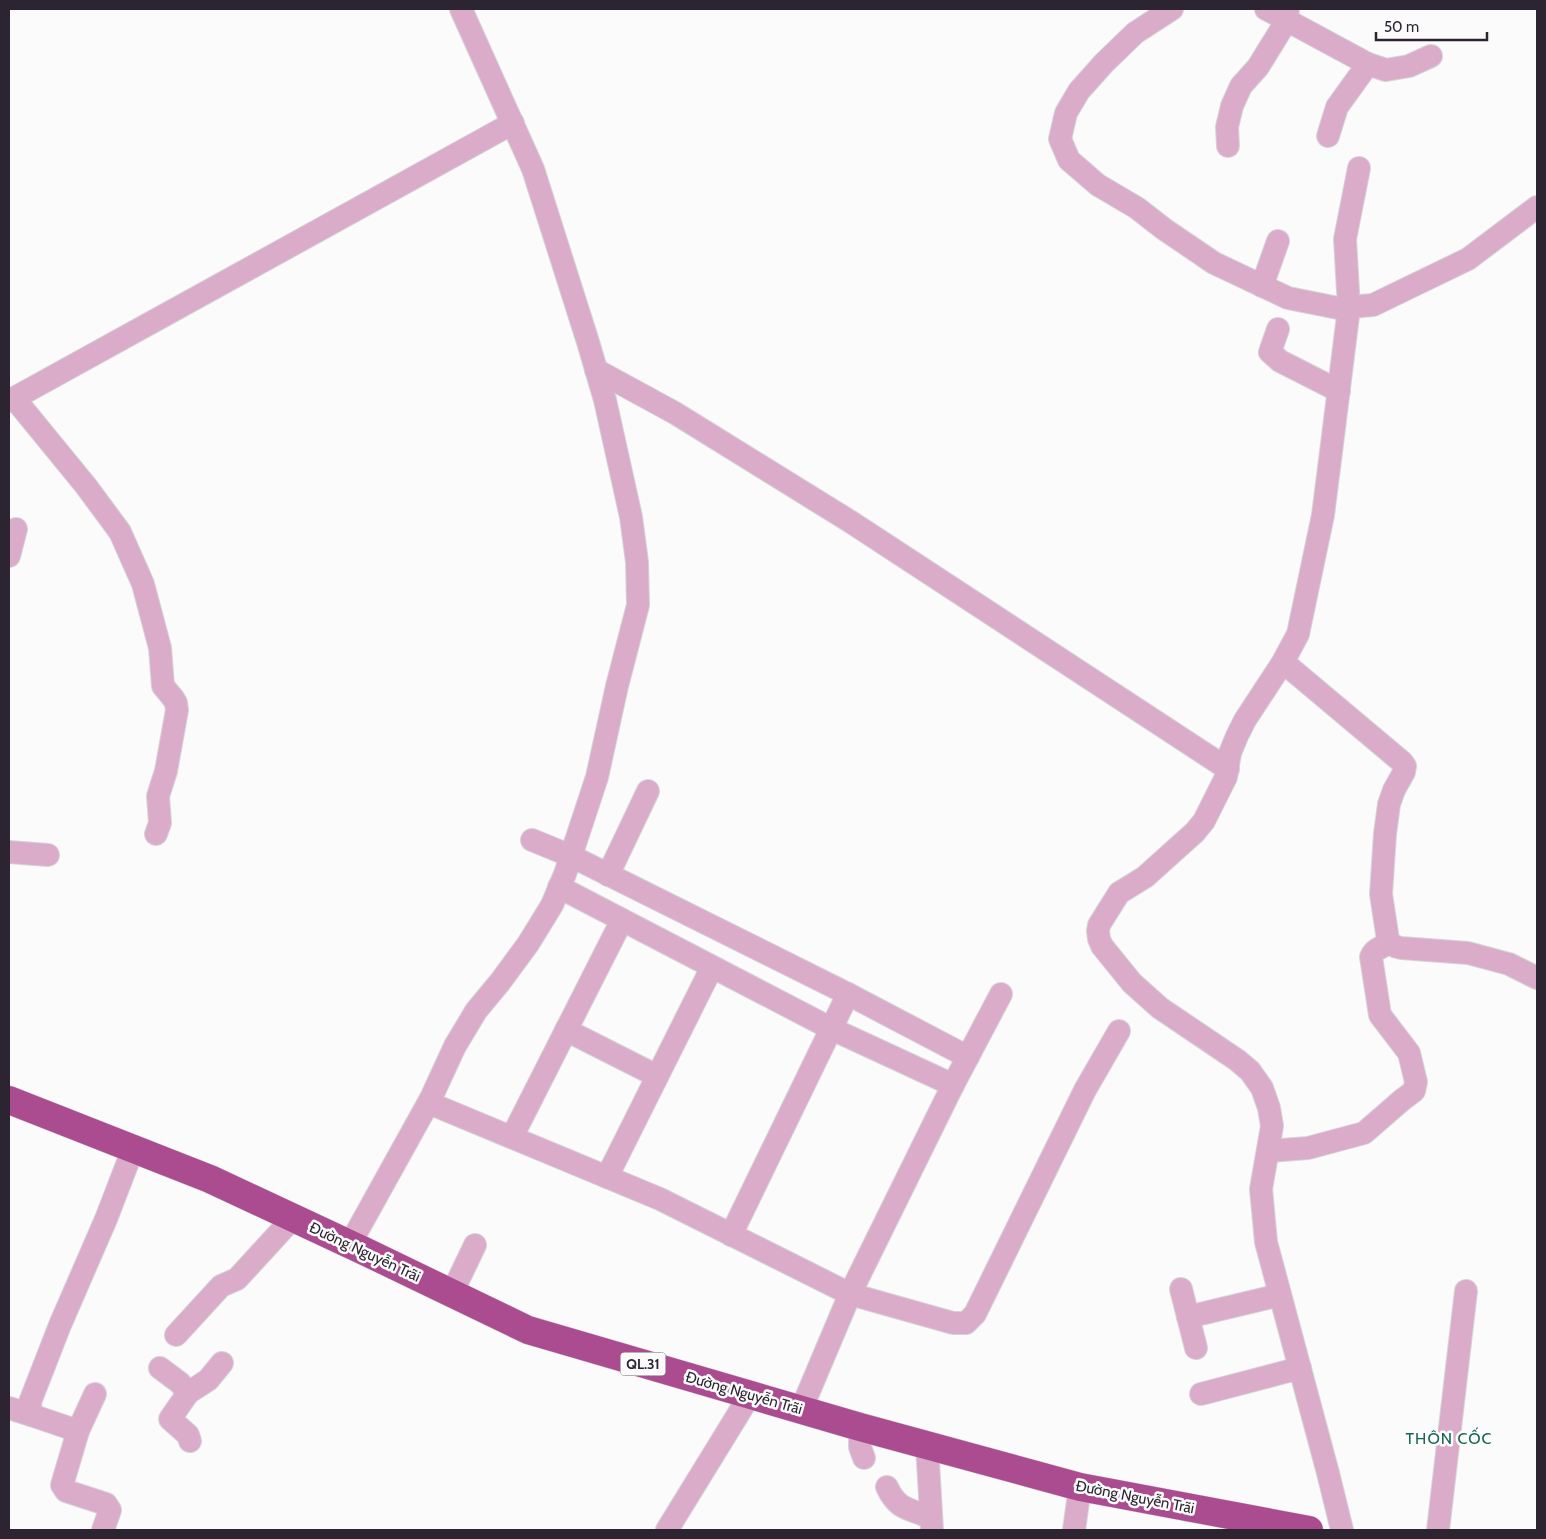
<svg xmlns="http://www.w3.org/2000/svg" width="1546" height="1539" font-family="Cabin,sans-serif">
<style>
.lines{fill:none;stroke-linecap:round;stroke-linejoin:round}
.minor-casing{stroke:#d6d4d7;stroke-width:24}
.highway-casing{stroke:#d6d4d7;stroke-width:29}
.minor{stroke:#daacca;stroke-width:22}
.highway{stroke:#aa4c8f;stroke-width:28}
.labels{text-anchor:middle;stroke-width:5;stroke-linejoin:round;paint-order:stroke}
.shield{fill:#fbfbfb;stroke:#6a656e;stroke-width:1}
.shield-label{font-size:14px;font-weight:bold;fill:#2c2531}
.street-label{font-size:15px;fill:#2c2531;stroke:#fbfbfb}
.neighbourhood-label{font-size:16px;letter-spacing:1px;fill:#176552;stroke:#fbfbfb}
</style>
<rect width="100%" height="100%" fill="#fbfbfb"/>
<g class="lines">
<defs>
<g id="minor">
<polyline points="1172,9 1135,33 1104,63 1079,91 1066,113 1060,139 1069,160 1098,185 1137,208 1164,229 1214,263 1288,298 1338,308 1373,305 1468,259 1537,207"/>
<polyline points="1266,9 1368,64 1386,70 1409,66 1431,56"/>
<polyline points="1328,136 1337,107 1368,64"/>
<polyline points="1228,146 1227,127 1232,106 1241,86 1258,67 1287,20 1288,9"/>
<polyline points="1262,286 1278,241"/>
<polyline points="1278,329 1270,352 1280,361 1339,391"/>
<polyline points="596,370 675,413 851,522 1228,769"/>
<polyline points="14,398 86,486 120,532 143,584 160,648 163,686 173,698 176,703 177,710 166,771 158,796 160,823 156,834"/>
<polyline points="9,401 513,123"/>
<polyline points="9,556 16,529"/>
<path d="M1283,662L1402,762L1405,766L1404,772L1394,790L1389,804L1385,834L1381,894L1388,940C1391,945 1395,947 1401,948L1468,953L1509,964L1537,978"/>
<polyline points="532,840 571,856 848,994 968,1057"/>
<polyline points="9,852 48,855"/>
<polyline points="608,875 648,791"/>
<polyline points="559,887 832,1029 953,1085"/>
<polyline points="566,1030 657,1076"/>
<polyline points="429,1103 660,1199 850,1294 953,1323 966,1323 975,1314 1085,1090 1119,1031"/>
<polyline points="512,1137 622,920"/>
<path d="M1268,1151L1308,1148L1364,1133L1402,1100L1414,1091L1416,1082L1409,1053L1380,1015L1371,957C1374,949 1382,947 1390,943"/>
<polyline points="607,1177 712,967"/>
<polyline points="731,1235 848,994"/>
<polyline points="350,1244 431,1098 455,1046 476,1011 500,982 528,944 552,905 565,874 597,777 617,686 638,605 637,562 631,517 605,400 588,342 533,169 461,9"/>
<polyline points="1181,1289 1196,1348"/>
<polyline points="452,1293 475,1245"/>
<polyline points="1188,1317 1280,1295"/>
<polyline points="176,1335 221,1286 237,1279 293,1218"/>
<polyline points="160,1368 180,1383 188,1393 170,1419 188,1435 190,1441"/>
<polyline points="188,1393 208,1380 222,1363"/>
<polyline points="95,1394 78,1431 62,1485 66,1491 106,1504 110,1510 103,1530"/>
<polyline points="1201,1394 1300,1368"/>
<polyline points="9,1408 31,1415"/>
<polyline points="801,1410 850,1294 953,1085 1001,994"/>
<polyline points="860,1427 860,1447 864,1458"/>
<polyline points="78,1431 31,1415 30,1402 60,1325 106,1219 133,1149"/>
<polyline points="927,1445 932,1530"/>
<path d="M887,1487C898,1511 910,1508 931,1518"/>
<polyline points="667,1530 750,1395"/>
<polyline points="1074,1530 1080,1487"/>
<polyline points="1342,1530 1328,1473 1266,1242 1261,1189 1272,1126 1269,1108 1262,1088 1250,1071 1237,1060 1160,1008 1132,983 1102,946 1099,939 1098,931 1099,925 1119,893 1145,877 1195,832 1204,821 1226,777 1230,753 1237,736 1245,720 1283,662 1298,634 1323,515 1330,460 1349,308 1345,239 1359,168"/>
<polyline points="1438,1530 1466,1291"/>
</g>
<polyline id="highway" points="9,1100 210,1179 362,1250 528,1330 860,1427 1080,1487 1309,1530"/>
</defs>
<use href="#minor" class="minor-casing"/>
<use href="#highway" class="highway-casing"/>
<use href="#minor" class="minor"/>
<use href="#highway" class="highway"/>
</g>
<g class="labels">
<rect class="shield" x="620.5" y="1352.5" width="45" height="23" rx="4"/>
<g class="shield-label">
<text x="643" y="1369">QL.31</text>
</g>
<g class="street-label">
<text transform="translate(365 1252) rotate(25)" y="5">Đường Nguyễn Trãi</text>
<text transform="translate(744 1393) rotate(16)" y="5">Đường Nguyễn Trãi</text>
<text transform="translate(1135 1497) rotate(11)" y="5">Đường Nguyễn Trãi</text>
</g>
<g class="neighbourhood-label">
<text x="1449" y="1444">THÔN CỐC</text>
</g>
</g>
<rect width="1546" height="1539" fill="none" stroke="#2c2531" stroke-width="20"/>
<path d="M1376 32v8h111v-8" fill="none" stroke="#2c2531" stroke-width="2.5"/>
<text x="1384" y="32" font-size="15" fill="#2c2531" stroke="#fbfbfb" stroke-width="4" paint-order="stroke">50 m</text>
</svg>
